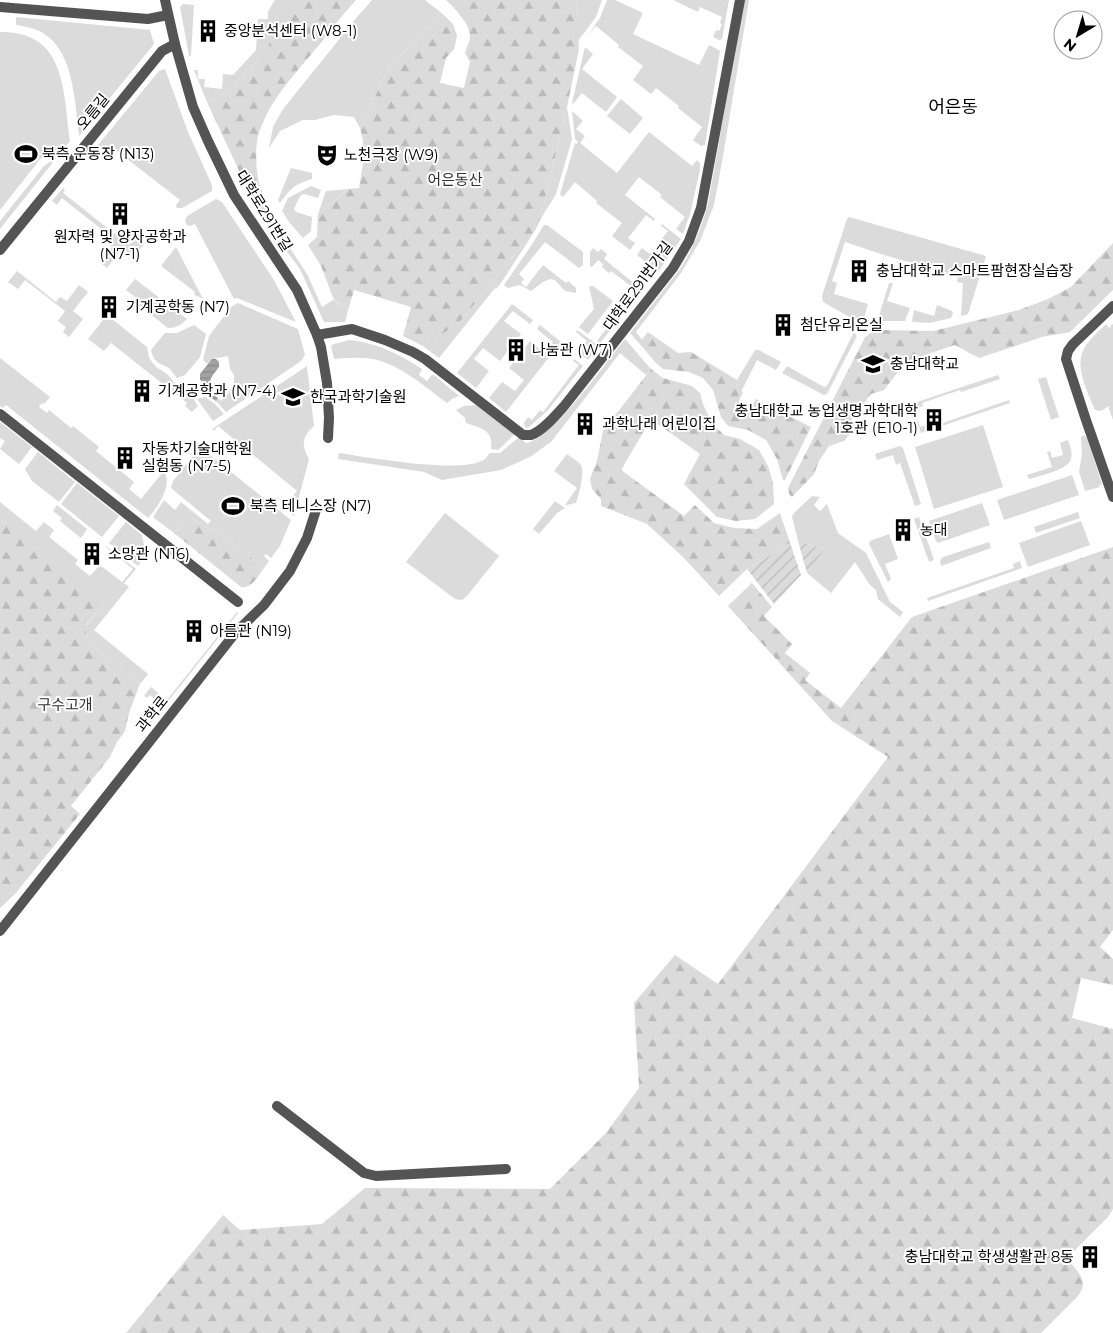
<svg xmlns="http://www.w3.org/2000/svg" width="1113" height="1333" font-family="Montserrat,'Noto Sans KR',sans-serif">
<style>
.green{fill:#dbdbdb}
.forest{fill:url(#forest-firs)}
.garden{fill:url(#garden-furrows)}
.water{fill:url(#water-rules)}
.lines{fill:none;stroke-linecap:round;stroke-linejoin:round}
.minor{stroke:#545454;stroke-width:10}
.tertiary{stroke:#545454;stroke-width:10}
.labels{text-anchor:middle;stroke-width:4;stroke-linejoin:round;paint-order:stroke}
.poi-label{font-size:15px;fill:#000;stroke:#fff;text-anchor:start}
.street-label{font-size:15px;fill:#000;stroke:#fff}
.park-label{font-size:15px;fill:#323232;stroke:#fff}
.quarter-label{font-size:18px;fill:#000;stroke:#fff}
</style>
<defs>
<pattern id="forest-firs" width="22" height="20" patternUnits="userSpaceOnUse" patternTransform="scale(1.25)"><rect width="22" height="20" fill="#dbdbdb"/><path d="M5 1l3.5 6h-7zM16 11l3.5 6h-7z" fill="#bababa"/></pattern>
<pattern id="garden-furrows" width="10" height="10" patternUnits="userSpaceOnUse" patternTransform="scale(1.25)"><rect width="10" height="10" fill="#dbdbdb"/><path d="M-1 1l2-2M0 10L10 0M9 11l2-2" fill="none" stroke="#bababa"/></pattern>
<pattern id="water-rules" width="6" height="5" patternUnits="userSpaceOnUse" patternTransform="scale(1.25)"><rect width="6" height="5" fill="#a2a2a2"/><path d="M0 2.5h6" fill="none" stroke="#8a8a8a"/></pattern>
</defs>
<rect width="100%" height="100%" fill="#fff"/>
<g class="green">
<polygon points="275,0 308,0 271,38 268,48 225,94 207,102 194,70 198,70 198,79 205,79 204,87 222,89 223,74 233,75 256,50 258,19 268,19 268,11"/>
<polygon points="372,0 425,0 444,15 390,65 360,128 354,117 334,115 315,120 303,120 280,131 269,148 273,127 283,109 358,16"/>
<polygon points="576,0 602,0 596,17 578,41"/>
<polygon points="607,0 615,0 643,13 633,34 699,65 709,45 717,49 720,51 705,145 701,146 693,140 702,127 678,108 679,106 656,88 651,94 633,80 643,66 618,47 619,45 596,26 588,35 600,18"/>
<polygon points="673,0 729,0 722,39 719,40 713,37 716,30 719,31 722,24 720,23 722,17 700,7 698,12"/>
<polygon points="744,0 749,0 722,162 714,205 700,241 681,273 636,332 642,340 639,343 630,333 680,269 689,254 699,232 708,204"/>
<polygon points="183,4 194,5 191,56 189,56 180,7"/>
<path d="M16,17L150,30L154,44L79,136C75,104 74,51 43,33C35,28 26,27 17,25L16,24Z"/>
<path d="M0,32C67,31 63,92 70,141L62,151L41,158L0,210Z"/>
<polygon points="585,47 593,54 582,69 617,97 606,112 582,93 573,104 572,103"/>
<polygon points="165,69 188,132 212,185 212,191 182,208 177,208 176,205 180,200 109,145 106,148 102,148 98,145 159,71"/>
<polygon points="621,99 643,118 630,134 607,116"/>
<polygon points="567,107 572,139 556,194 540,220"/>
<polygon points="572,111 583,121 576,129 585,136 580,143 617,173 649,132 692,166 697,160 700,163 700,170 690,214 683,234 676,229 685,217 660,197 662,195 639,177 625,195 655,219 654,221 646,215 628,238 635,243 630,250 612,236 622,223 596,203 597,201 575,182 563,197 560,194 575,143 577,144 578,142 575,139"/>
<polygon points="58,156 0,229 0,221 44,166"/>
<path d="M291,168L312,173V179C293,185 291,188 280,203L278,200Z"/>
<polygon points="311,186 321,190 318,198 304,194 300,196 294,209 296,212 312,217 311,231 303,238 289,222 282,211 288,198"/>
<polygon points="63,188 65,190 63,193 129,245 135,237 144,244 134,257 122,248 107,268 100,262 112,247 106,242 110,236 62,198 57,205 52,201"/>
<polygon points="349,189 318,214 326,191"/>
<polygon points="216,199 222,202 274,280 296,322 237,298 234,299 195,224 190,226 187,225 185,221 187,216"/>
<polygon points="849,217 986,256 968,314 961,316 963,283 957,282 958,276 884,255 845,242 832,281 837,283 834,294 868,304 863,321 860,323 823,302 822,296 847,219"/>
<polygon points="662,224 681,239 658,272 637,255 642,248 650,254 668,231 661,226"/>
<polygon points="544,225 547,225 583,252 583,265 579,268 545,242 519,274 524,279 521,283 526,287 543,265 566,283 568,281 576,288 576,293 565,291 555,280 550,279 543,282 531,291 520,285 508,288 504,285 531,246"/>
<polygon points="536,229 501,283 496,289 495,288 439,358 423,346 458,324"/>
<polygon points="286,242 307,274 322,307 333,300 348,310 345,322 324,322 300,269 282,245"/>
<polygon points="176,247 203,299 198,296 197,297 194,294 195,292 161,266"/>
<polygon points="593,248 598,252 601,249 607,254 604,259 641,289 645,284 646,285 600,343 597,341 636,290 611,271 609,273 602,267 603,264 598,260 592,267 590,266 590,252"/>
<polygon points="17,271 56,302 60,297 67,301 79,285 88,292 73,311 83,319 69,337 63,332 66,327 58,321 65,311 25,280 18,289 8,282"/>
<path d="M135,279L187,319C181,325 177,328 168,328L135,302L138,299L126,290Z"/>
<polygon points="889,283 893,283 887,301 910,308 905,321 880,321 878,319"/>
<polygon points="589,286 593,286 613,301 588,334 579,327 594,309"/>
<polygon points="238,303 298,329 305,355 301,361 226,412 216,401 218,398 221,401 234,387 234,375 230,369 228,356 212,359 208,364 203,360 209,336 231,307"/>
<polygon points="512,304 533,320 530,324 513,311 504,321 521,334 500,361 483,348 474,359 489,371 476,388 457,373"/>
<polygon points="937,305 952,311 953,313 951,318 929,323 913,322 912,321 914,310 934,316"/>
<polygon points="107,315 147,347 149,358 156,367 167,374 181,390 192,397 198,406 192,412 185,406 187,403 111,343 104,351 88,339"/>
<path d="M1106,324L1110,329L1111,325L1113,324V420L1108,406C1104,410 1101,412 1095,410C1088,392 1073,366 1085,347C1090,339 1099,331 1106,324Z"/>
<path d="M194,325L206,334L200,357L185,375L177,378C174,375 172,371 169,368C159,362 155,365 151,350L165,333H177Z"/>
<polygon points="540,325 561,342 506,412 489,398 502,382 515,391 524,380 509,368 530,341 545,353 553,342 537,329"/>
<polygon points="577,330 599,346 588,360 578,352 587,341 576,332"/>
<polygon points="854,333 857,336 827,394 824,395 782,373 787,366 822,386 825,387 828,384 853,334"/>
<path d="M625,339L651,369L646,375L620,353L551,442L530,457L501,470L442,480L424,472L338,459L339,453C367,457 464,475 485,459C487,457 488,455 490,453H500L519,437L526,443C553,439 606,362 625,339Z"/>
<path d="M349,340C375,342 401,355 422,369L419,375L427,381L432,375H434L459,396L452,399L447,403C424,386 401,365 373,359C360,357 347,358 334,359L331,345Z"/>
<polygon points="755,350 759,350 781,362 776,370 757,360 742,390 741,391 743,392 738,402 737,380"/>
<path d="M0,358L50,397L44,404L42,403L39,407L47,413L49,410L71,428L73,426L99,447L96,451L134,482L129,489L141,499L164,471C173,485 158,507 148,518L6,405L3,408L0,406Z"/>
<polygon points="574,359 583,366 548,410 528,428 525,427 524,423 528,417 532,420 540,410 543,412 579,365 573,361"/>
<path d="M307,366L314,426C302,437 301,445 309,459L294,516L288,511L297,500L293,496L297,491L218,426L214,431L212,430L215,427Z"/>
<polygon points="998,375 1000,379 961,392 960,390 922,403 923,406 914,409 916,415 915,416 911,404"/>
<polygon points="1046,377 1059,417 1051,420 1038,379"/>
<polygon points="205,397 215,404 224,414 213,421 197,399"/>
<polygon points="1009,400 1010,403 921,433 917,422 918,421 920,427 930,424 931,427"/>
<path d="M476,405L515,434L498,450L491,449C494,430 481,428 466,423L465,418L456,410L464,406Z"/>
<polygon points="0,422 32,447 19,464 0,449 5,441 0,438"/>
<polygon points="983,425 1003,487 934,509 915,447"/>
<polygon points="1084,435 1087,438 1102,484 1099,485 1100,487 1085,491 1079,472 1082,454 1081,437"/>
<path d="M1068,440C1070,446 1073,453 1071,459C1068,470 1039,476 1029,479L1027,475L1052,467L1047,452L1050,451L1052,458L1063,455L1060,443Z"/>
<polygon points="900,446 903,448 921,504 915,506 900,463 896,465 893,455 877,460 875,454"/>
<polygon points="200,447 291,520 280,546 271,558 266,554 264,556 269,561 264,568 215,530 206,527 192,518 181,526 174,533 153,517 164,500 175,510 181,502 208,524 211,521 171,488 173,481"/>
<polygon points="38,452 75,482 59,502 32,481 25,469"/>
<path d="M567,454C571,457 578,461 581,465C585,472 579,495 576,503L566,505H565L577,488L554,471Z"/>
<polygon points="1072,475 1079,495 1004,520 997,500"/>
<polygon points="77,483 119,516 102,537 61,504"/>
<polygon points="812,496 820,497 814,505 820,511 827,504 838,533 866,553 890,602 903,612 900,617 878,599 876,590 870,585 855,562 831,593 807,573 825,549 798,541 792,517 794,513"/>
<polygon points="555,501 565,508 557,513 539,534 533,529"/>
<polygon points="0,502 36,531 44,522 54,530 49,537 78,560 75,564 90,576 100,565 122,582 133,569 106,547 106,546 136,569 124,583 129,587 94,630 148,674 140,684 87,641 86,626 104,602 7,523 0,522"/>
<polygon points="982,503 990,525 938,543 936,541 929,521"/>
<polygon points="57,505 87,529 81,538 60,521 62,518 53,511"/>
<polygon points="1078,512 1080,518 1036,533 1034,527"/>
<polygon points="445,513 499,556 467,596 462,600 455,599 406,562"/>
<polygon points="919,517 934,560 929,562 914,519"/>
<polygon points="1081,521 1090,545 1028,567 1019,543"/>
<polygon points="126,522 142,535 146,555 138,566 109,543"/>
<polygon points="889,534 898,559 885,564 891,579 888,582 869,544 870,541"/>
<polygon points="989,542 991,548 941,566 940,561 943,557"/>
<polygon points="1020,561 1022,568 928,601 927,598 1014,568 1013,564"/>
<polygon points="237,612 238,613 147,728 146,727 163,706 150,695 147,698 144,696 151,687 167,700"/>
</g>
<g class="forest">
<path d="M308,0H356C341,16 328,34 314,51C294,75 271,99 260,130C255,142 256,158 257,172C259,191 271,208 274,227L272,228L247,188L207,102L225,94L268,48L271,38Z"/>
<path d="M446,0H576L579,49L567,107L540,220L536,229L458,324L423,346L403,336L411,307L354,290L348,310L334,300L321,266L308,245L317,237L318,214L349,189L359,188L363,164V140L360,128L390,65L444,15L453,24L457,36L454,49L446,58L440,83L464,88L470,62L465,53C466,48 470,42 470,37C470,23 455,9 446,0Z"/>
<polygon points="1113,243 1113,290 1070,332 1042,337 979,358 955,345 895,365 898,372 884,390 871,394 851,420 857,425 844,441 829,446 819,461 814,474 792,497 789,494 788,488 865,337 871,333 879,330 933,331 1019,310 1048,299 1071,287"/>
<polygon points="648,332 678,353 691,352 737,380 739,402 751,408 756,399 811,427 785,480 783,480 777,459 766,440 748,430 728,426 721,417 713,390 703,378 689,372 663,369 655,362 639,343"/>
<polygon points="651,369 663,378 692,386 700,393 703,404 711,422 724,435 740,439 759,450 768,466 773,483 774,504 755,519 736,521 717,517 684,484 700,454 651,419 621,470 684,516 695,505 714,523 734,528 757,529 780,513 790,543 747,569 719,596 684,558 647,524 601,506 601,499 592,489 590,479 597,461 603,431"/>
<path d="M192,518L206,527L215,530L264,568C258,576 252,589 241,587L174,533L181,526Z"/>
<polygon points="0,522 7,523 105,601 86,625 87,641 140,684 129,713 125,731 117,742 110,757 71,806 80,814 15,894 0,908"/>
<path d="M1113,547V930L1100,947L1113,959V985L1081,978L1072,1018L1113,1029V1209L1108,1217L1069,1256L1068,1259L1070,1262C1079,1273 1089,1282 1078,1296L1041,1333H126L223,1215L240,1230L322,1224L365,1188L550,1189L606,1133L639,1088L634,1003L675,955L718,984L888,757L832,721L728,606L752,583L772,607L764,616L792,644L785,653L810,673L805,680L841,708L912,617Z"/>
</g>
<g class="garden">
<polygon points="798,541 825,549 807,573"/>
<polygon points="790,543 801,575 774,604 747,569"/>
</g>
<path class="water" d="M212,359H216L219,362V367C212,376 208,380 209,392L218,398L216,401L205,394L206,384L200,380V374Z"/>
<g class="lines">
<g class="minor">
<polyline points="165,0 175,44 193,107 208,141 234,195 297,290 317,335 321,347 327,383 329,418 328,438"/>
<polyline points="0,7 148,19 168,15"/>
<polyline points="0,250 162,51 175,44"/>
<polyline points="1113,306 1073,344 1068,351 1066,359 1086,420 1113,497"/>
<path d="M317,335L352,329L385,340L413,352L425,359L523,435C523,435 531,435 531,435C543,431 557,414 565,405L673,268L689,241L701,208L740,0"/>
<polyline points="0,414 238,602"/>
<polyline points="277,1106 364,1173 376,1176 506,1169"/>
</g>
<polyline class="tertiary" points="0,931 236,632 264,605 290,571 307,538 316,510"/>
</g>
<defs>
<symbol id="building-bare" viewBox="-9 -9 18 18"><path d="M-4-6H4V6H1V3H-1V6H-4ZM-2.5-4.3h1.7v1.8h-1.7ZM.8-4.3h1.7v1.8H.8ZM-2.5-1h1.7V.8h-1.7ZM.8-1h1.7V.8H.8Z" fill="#000" stroke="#fff" stroke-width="2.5" paint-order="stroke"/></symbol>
<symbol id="stadium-bare" viewBox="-9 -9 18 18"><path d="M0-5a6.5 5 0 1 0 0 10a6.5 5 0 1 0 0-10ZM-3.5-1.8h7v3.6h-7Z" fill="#000" stroke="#fff" stroke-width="2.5" paint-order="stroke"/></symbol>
<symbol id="theatre-bare" viewBox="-9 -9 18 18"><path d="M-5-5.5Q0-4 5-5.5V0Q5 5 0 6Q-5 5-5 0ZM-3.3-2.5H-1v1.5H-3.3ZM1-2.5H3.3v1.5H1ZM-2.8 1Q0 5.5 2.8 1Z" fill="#000" stroke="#fff" stroke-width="2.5" paint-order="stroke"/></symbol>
<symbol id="university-bare" viewBox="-9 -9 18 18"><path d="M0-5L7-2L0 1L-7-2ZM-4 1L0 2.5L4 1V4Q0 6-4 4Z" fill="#000" stroke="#fff" stroke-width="2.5" paint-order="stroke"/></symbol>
</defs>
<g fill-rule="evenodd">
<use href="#building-bare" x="192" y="15" width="32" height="32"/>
<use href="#stadium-bare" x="10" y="138" width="32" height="32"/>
<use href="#theatre-bare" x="311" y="139" width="32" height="32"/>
<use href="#building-bare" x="104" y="198" width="32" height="32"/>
<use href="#building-bare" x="843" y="255" width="32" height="32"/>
<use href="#building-bare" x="93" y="291" width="32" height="32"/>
<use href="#building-bare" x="767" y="309" width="32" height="32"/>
<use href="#building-bare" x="500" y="334" width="32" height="32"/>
<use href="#university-bare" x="857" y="348" width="32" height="32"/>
<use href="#building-bare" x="126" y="375" width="32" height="32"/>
<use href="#university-bare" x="277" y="381" width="32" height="32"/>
<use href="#building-bare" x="918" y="404" width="32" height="32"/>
<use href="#building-bare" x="569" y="408" width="32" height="32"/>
<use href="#building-bare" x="109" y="442" width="32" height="32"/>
<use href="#stadium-bare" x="217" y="490" width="32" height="32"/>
<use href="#building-bare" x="887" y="514" width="32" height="32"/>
<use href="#building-bare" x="76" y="538" width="32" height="32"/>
<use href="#building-bare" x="178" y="615" width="32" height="32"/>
<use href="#building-bare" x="1074" y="1241" width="32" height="32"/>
</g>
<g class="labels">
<g class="poi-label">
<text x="224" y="36">중앙분석센터 (W8-1)</text>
<text x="42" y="159">북측 운동장 (N13)</text>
<text x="344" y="160">노천극장 (W9)</text>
<text x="120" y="242" text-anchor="middle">원자력 및 양자공학과<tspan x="120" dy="17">(N7-1)</tspan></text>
<text x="876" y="276">충남대학교 스마트팜현장실습장</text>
<text x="126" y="312">기계공학동 (N7)</text>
<text x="800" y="330">첨단유리온실</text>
<text x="532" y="355">나눔관 (W7)</text>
<text x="890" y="369">충남대학교</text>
<text x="158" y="396">기계공학과 (N7-4)</text>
<text x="310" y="402">한국과학기술원</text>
<text x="918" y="416" text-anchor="end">충남대학교 농업생명과학대학<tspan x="918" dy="17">1호관 (E10-1)</tspan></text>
<text x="602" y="429">과학나래 어린이집</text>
<text x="142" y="454">자동차기술대학원<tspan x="142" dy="17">실험동 (N7-5)</tspan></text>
<text x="250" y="511">북측 테니스장 (N7)</text>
<text x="920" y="535">농대</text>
<text x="108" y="559">소망관 (N16)</text>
<text x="210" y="636">아름관 (N19)</text>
<text x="1074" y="1262" text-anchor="end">충남대학교 학생생활관 8동</text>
</g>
<g class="street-label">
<text transform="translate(93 112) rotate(-51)" y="5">오름길</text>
<text transform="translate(264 211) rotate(58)" y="5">대학로291번길</text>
<text transform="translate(638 286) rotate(-54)" y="5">대학로291번가길</text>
<text transform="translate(152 714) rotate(-52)" y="5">과학로</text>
</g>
<g class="park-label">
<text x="455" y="185">어은동산</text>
<text x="65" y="710">구수고개</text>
</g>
<g class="quarter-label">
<text x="953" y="113">어은동</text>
</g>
</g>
<g transform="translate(1078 35) rotate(218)"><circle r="24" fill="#ffffff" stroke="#999999"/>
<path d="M0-4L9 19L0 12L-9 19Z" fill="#000000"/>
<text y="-8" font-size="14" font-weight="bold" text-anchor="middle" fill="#000000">N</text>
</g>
</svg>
